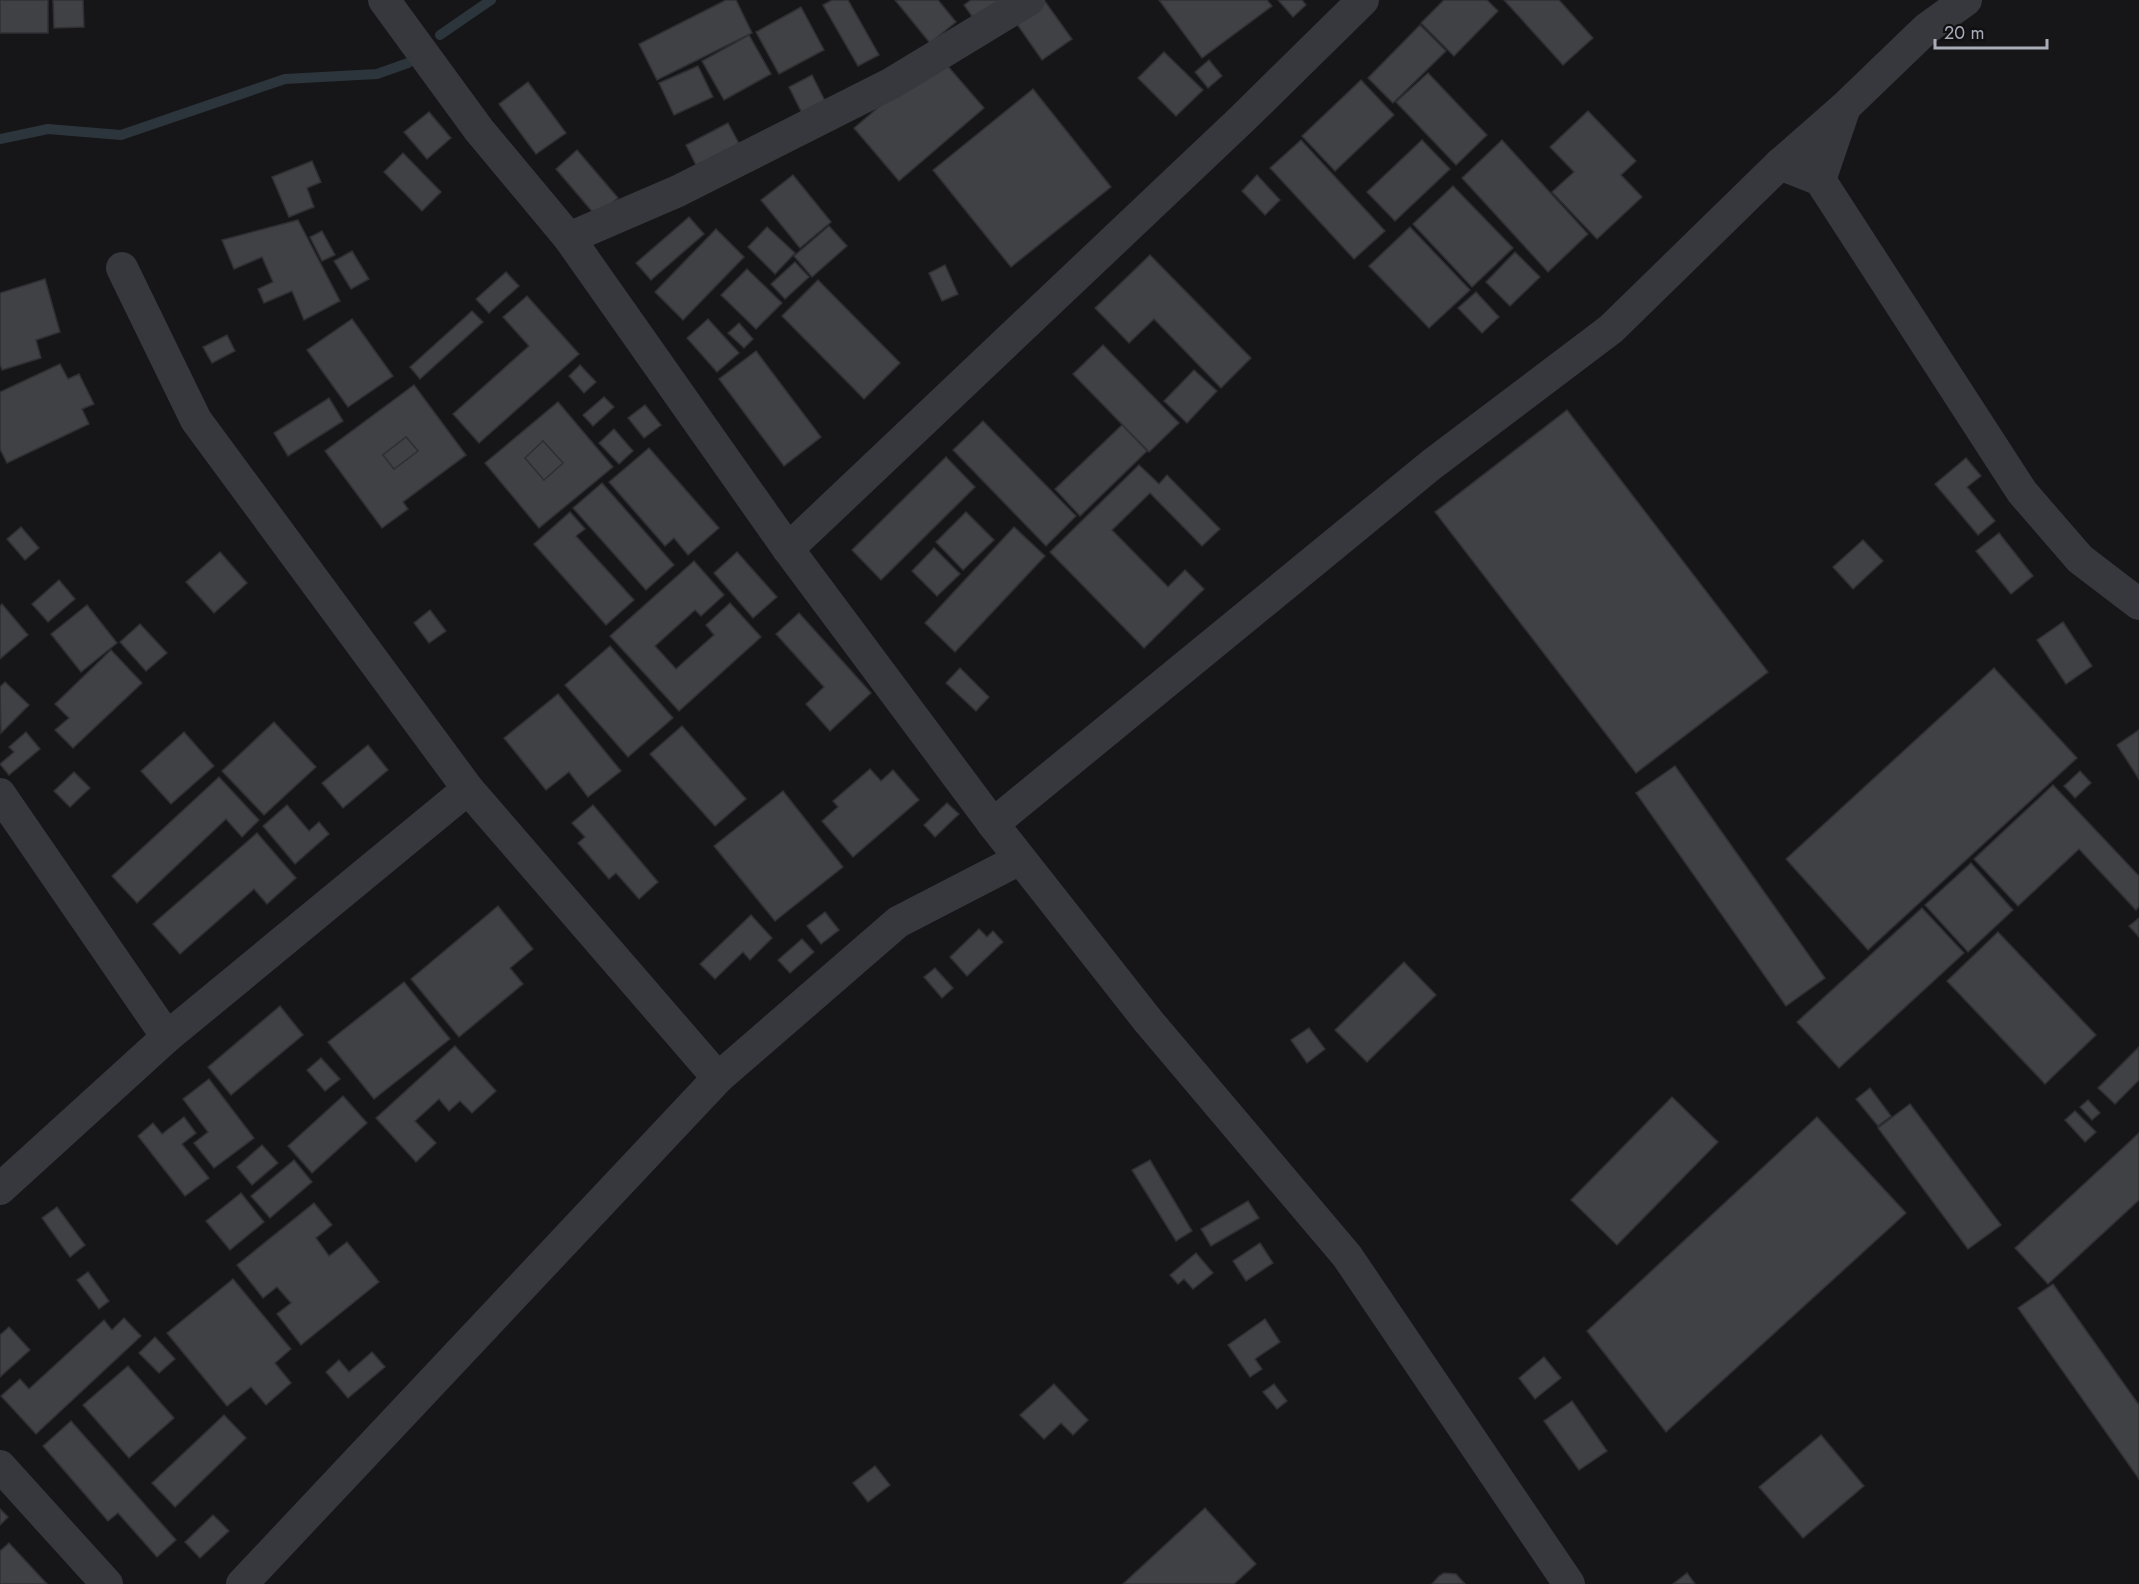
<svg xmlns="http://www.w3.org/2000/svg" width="2139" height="1584" font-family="Jost,sans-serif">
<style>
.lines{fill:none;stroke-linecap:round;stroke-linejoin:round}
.stream{stroke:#2c353c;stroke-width:10}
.building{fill:#404145;stroke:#303034;stroke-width:1.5;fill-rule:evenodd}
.street{stroke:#37383d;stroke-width:32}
</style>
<rect width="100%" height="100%" fill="#161618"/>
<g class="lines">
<g class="stream">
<polyline points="440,35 491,0"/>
<polyline points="0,139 48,129 121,135 285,79 377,74 408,63"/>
</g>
</g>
<g class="building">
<rect x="0" y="0" width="48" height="33"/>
<polygon points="53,0 83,0 84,27 54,28"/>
<polygon points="726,0 736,0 752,33 657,80 639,44"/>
<polygon points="832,0 848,0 879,55 858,66 823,5"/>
<polygon points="895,0 938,0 956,22 930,43"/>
<polygon points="971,0 1007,0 976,22 964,5"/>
<polygon points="1044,0 1072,39 1042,60 1012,17"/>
<polygon points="1159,0 1267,0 1272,6 1202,58"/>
<polygon points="1278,0 1302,0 1306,5 1293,17"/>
<polygon points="1444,0 1487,0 1498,11 1454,56 1421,23"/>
<polygon points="1504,0 1559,0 1593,38 1563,65"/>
<polygon points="801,7 824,50 779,74 756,32"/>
<polygon points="1420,25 1446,51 1393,103 1368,78"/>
<polygon points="749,35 771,74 724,100 702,61"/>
<polygon points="1164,52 1203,90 1176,116 1138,78"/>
<polygon points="939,56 984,108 899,181 854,128"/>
<polygon points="1209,60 1222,76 1208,88 1195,72"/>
<polygon points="698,66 713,97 674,115 659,83"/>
<polygon points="1428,73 1487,135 1456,165 1396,102"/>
<polygon points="812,75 829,109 805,119 789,87"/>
<polygon points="1361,80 1394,115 1335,171 1302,136"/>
<polygon points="528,82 566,133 536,154 499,104"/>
<polygon points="1033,89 1111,187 1011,267 933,170"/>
<polygon points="1588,111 1636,161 1621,175 1642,197 1597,239 1552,192 1574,172 1550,147"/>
<polygon points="429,112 451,138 427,159 404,132"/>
<polygon points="728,123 744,153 701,175 686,145"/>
<polygon points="1301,140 1385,231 1354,259 1270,168"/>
<polygon points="1422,140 1450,169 1395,221 1367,192"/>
<polygon points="1502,140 1588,234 1548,272 1462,178"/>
<polygon points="577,150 618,198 596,216 556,169"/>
<polygon points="403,153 441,192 422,211 384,172"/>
<polygon points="312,161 321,182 307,188 314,207 289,217 272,177"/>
<polygon points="793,175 831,222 800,248 761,200"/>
<polygon points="1257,175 1280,200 1265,215 1242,191"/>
<polygon points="1453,186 1513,248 1472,287 1413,224"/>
<polygon points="689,217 704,234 651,280 636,263"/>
<polygon points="298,220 340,301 304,320 292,291 264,303 258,289 273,282 262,257 234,269 222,240"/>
<polygon points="829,226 847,246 812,277 794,256"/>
<polygon points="767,227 795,253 775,274 748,247"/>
<polygon points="1410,227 1470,290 1429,328 1369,266"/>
<polygon points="716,229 744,257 683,320 655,292"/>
<polygon points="322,231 335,255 322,261 310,237"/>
<polygon points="352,251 369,279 351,289 334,261"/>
<polygon points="1515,252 1540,277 1510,306 1486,282"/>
<polygon points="1150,255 1251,358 1221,388 1154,319 1129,343 1095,308"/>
<polygon points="795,262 809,277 785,299 771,284"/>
<polygon points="945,265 958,294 942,301 929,273"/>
<polygon points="747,269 782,303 756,329 721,295"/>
<polygon points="506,272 519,286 489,313 476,299"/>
<polygon points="45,279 60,332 36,340 41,358 2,370 0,364 0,293"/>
<polygon points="818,280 900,363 864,399 782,316"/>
<polygon points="1476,292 1499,317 1482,333 1458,308"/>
<polygon points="527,296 579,354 479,443 453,414 529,346 503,317"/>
<polygon points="472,311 483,322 420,379 410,367"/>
<polygon points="352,319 393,376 348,407 307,350"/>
<polygon points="708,319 739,353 717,372 687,338"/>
<polygon points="739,323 753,339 744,348 728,333"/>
<polygon points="227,335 235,351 212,363 203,347"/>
<polygon points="1103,345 1179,423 1149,452 1073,374"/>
<polygon points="756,351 821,437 784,466 719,379"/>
<polygon points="60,364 68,379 79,374 94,404 82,409 89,424 7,463 0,449 0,392"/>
<polygon points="580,365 596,382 584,393 569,376"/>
<polygon points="1194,370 1217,391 1187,423 1164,401"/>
<path d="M414,385L466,455L403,502L408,509L382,528L325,451ZM406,437L418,451L394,469L383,455Z"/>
<polygon points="604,397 614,407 593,426 583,415"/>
<polygon points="329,398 343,421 288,456 274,433"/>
<path d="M558,402L613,467L539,528L485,463ZM543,441L563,463L544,480L525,458Z"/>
<polygon points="645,405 661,425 644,438 628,418"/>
<polygon points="1567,410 1768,672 1636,773 1435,512"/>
<polygon points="983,421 1076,516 1046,546 953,450"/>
<polygon points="1122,425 1147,451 1080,516 1055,489"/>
<polygon points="614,429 633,451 619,464 599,443"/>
<polygon points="406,437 418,451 394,469 383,455"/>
<polygon points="543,441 563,463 544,480 525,458"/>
<polygon points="649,448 719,528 688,555 674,538 665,546 609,482"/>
<polygon points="946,457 975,487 881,580 852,550"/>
<polygon points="1966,458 1981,476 1967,487 1995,521 1978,535 1935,484"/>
<polygon points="1139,465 1159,484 1167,475 1220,529 1202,546 1150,493 1112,530 1168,587 1185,570 1204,589 1144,648 1050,552"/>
<polygon points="602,483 674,565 646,590 573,508"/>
<polygon points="570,512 585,529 576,536 634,600 606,625 534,544"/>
<polygon points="966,512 994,540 963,570 936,542"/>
<polygon points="21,527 39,548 25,560 7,539"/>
<polygon points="1014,527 1045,556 955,652 925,623"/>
<polygon points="1999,533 2033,576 2011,594 1976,551"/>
<polygon points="1863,540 1883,561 1853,589 1833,567"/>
<polygon points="934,548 960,574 937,596 912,571"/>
<polygon points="220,552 247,583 214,613 186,582"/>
<polygon points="737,552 777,597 753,618 714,573"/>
<polygon points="694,561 724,595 701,616 695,610 655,646 676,669 714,635 706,625 730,603 761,637 679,711 610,636"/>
<polygon points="59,580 75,599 48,622 32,604"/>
<polygon points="2,604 28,635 0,659 0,606"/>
<polygon points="87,605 117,643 81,672 51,634"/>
<polygon points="430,610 446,631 429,643 414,623"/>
<polygon points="799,613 871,693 830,731 806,704 824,687 776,634"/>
<polygon points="2063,622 2092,666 2066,684 2037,640"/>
<polygon points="140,624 167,653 146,671 120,642"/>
<polygon points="610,646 673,718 628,757 565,685"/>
<polygon points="111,650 142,683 73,748 55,730 69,718 55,704"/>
<polygon points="960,668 989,697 976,711 946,683"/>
<polygon points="1994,668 2077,758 1868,950 1786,859"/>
<polygon points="5,682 29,705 1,733 0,687"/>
<polygon points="558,694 621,771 588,797 569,772 546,790 504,738"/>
<polygon points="274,722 316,767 264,815 222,771"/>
<polygon points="682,726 746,799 715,826 650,754"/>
<polygon points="2139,730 2139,779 2117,745"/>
<polygon points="26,732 40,749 9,775 0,764 14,752 9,747"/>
<polygon points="184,732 214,766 171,804 141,771"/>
<polygon points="368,745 388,770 343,808 322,783"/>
<polygon points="1675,766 1825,978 1786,1006 1636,793"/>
<polygon points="870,769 881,781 893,770 919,800 853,857 822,821 838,807 833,801"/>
<polygon points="2080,771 2091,783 2075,798 2064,786"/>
<polygon points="74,772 90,788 70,807 54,791"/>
<polygon points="219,777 259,820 242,837 226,819 137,903 112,876"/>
<polygon points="2053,785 2139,876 2139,906 2136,910 2079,849 2018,906 1974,859"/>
<polygon points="783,791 843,867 775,921 714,846"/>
<polygon points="947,803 959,814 935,837 924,825"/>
<polygon points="287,805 309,831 319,822 329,834 295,864 263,826"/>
<polygon points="593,805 658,882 639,899 616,873 609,879 578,843 585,837 572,823"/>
<polygon points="257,833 296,878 267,904 254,889 180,954 153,924"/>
<polygon points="1971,863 2013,910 1968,952 1925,905"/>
<polygon points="498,906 533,949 510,968 523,984 459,1037 411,979"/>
<polygon points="1922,908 1964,953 1839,1068 1797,1022"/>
<polygon points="825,912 839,930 821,944 807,926"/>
<polygon points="751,915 772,938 750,960 743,952 715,979 700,964"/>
<polygon points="2139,918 2139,937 2129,926"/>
<polygon points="979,929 987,937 993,931 1003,942 967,976 950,957"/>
<polygon points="1998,932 2096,1035 2045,1084 1947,981"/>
<polygon points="802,939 814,952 790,973 778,960"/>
<polygon points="1404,962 1436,995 1367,1062 1335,1030"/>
<polygon points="935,968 953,988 942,998 924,977"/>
<polygon points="404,982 450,1039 374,1099 328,1042"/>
<polygon points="280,1006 303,1035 231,1095 208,1067"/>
<polygon points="1309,1028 1325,1049 1307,1063 1291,1040"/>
<polygon points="455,1046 496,1091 472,1113 460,1101 449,1111 439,1099 415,1121 436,1143 416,1162 376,1118"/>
<polygon points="2139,1047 2139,1080 2115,1104 2098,1088"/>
<polygon points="321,1058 340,1079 325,1091 307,1070"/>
<polygon points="209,1079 254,1138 214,1168 194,1143 208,1132 183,1099"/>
<polygon points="1870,1088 1891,1116 1878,1126 1856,1099"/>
<polygon points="343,1096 367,1123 312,1173 288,1146"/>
<polygon points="1672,1097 1718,1142 1617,1245 1571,1200"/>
<polygon points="2088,1100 2100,1113 2092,1120 2080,1107"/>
<polygon points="1910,1104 2001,1225 1968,1249 1878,1128"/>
<polygon points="2075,1111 2096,1132 2085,1142 2065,1120"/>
<polygon points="184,1117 196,1133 182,1144 209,1178 185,1196 138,1136 153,1123 162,1134"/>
<polygon points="1817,1117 1906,1213 1666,1432 1587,1331"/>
<polygon points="2139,1133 2139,1200 2048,1284 2015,1248"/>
<polygon points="262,1145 278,1163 252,1185 237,1167"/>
<polygon points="294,1160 312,1182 270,1218 251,1196"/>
<polygon points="1150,1160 1192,1231 1176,1241 1132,1170"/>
<polygon points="241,1193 264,1222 230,1250 206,1221"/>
<polygon points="1248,1201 1259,1218 1211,1246 1201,1229"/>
<polygon points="314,1203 332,1225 316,1238 329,1256 347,1242 379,1282 301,1345 277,1314 291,1303 277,1287 263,1298 237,1265"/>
<polygon points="57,1207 85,1245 70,1257 42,1218"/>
<polygon points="1260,1243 1273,1263 1246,1281 1233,1261"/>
<polygon points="1196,1253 1213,1273 1193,1289 1184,1279 1178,1284 1170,1275"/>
<polygon points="88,1272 109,1301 99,1309 77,1280"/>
<polygon points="233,1279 291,1349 275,1363 291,1383 266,1405 251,1387 227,1406 167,1333"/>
<polygon points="2053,1284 2139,1405 2139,1479 2018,1308"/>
<polygon points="124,1318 141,1336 36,1434 1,1396 20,1379 29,1389 104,1320 112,1330"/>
<polygon points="1265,1319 1280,1342 1255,1359 1262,1369 1250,1377 1228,1345"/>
<polygon points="9,1327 30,1350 0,1377 0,1335"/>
<polygon points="155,1337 175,1359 159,1373 139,1353"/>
<polygon points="372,1352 385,1367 348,1398 326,1372 339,1360 349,1372"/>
<polygon points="1544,1357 1561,1378 1535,1399 1519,1378"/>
<polygon points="128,1366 174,1418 129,1458 83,1405"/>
<polygon points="1054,1384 1088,1420 1073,1435 1061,1423 1044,1439 1020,1415"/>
<polygon points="1274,1384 1287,1401 1277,1409 1263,1392"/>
<polygon points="1572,1401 1607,1451 1579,1470 1544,1421"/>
<polygon points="224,1415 246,1438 175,1507 152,1483"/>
<polygon points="71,1421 176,1540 157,1557 118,1513 108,1521 43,1446"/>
<polygon points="1821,1435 1864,1486 1803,1538 1759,1487"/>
<polygon points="875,1466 890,1485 868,1502 853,1483"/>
<polygon points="1205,1508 1256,1564 1234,1584 1123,1584"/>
<polygon points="0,1509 8,1517 0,1525"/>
<polygon points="213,1515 229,1531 200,1558 185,1542"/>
<polygon points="9,1543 47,1584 0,1584 0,1551"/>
<polygon points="1444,1573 1456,1574 1465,1584 1432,1584 1439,1576"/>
<polygon points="1687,1573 1695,1584 1673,1584"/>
</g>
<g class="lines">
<g class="street">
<polyline points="384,0 479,130 569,238 788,549 993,824 1149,1022 1347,1256 1569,1584"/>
<polyline points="1780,164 1820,180 2022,492 2080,559 2139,604"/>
<polyline points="1820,180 1845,107"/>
<polyline points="569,238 678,191 892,83 1029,0"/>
<polyline points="122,268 196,420 468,789 718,1078"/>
<polyline points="788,549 1242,119 1363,0"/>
<polyline points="0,794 167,1037"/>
<polyline points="993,824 1431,465 1611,329 1780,164 1845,107 1926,29 1966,0"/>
<polyline points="0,1189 167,1037 468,789"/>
<polyline points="0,1466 107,1584"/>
<polyline points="242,1584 718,1078 898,922 1020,859"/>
</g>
</g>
<path d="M1935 39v9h112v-9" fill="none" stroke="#a8adb8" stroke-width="3"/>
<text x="1944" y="39" font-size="18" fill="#a8adb8" stroke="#111113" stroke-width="4.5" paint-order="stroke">20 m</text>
</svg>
